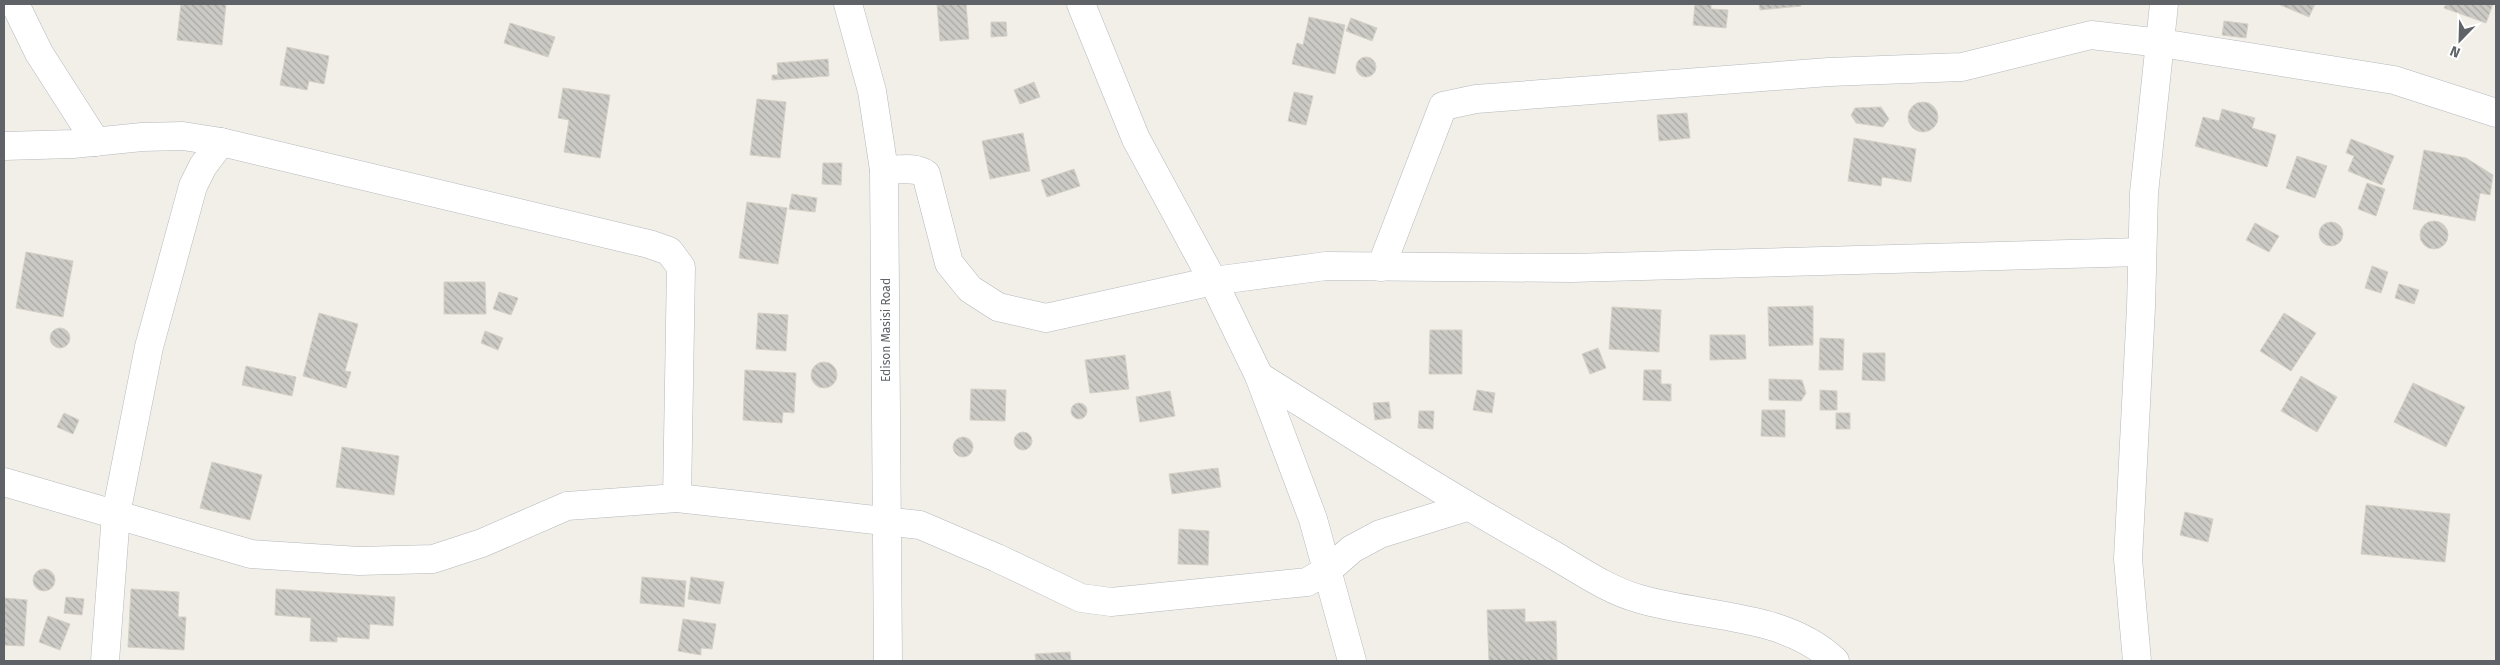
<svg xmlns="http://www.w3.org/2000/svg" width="2500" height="665" font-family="'Fira Sans',sans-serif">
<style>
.building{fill:url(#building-back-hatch);stroke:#d6d1c6}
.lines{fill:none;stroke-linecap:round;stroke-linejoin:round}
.minor-casing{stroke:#b5b8bc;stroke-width:29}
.minor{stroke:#fff;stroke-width:28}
.labels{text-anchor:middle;stroke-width:4.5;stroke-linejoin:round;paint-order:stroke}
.street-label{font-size:12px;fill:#5f6368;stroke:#fff}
</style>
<defs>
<pattern id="building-back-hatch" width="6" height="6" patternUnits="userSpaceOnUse" patternTransform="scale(1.25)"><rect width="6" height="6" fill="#cccac5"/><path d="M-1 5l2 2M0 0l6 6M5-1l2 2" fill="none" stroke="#a9a8a4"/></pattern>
</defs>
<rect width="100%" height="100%" fill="#f1efe8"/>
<g class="building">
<polygon points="181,4 226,4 222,45 177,40"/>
<polygon points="937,4 966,4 969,39 940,41"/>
<polygon points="1695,4 1711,4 1711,9 1728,10 1726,28 1693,25"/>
<polygon points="1759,4 1801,4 1801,6 1760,10"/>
<polygon points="2278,4 2315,4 2309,17"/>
<polygon points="2446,4 2493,4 2486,23 2444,8"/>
<polygon points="1309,17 1345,25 1335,74 1292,64 1297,43 1303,45"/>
<polygon points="1351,18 1377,28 1372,41 1346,31"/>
<polygon points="2224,21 2248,24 2246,38 2222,35"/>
<polygon points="991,22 1006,22 1007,36 991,37"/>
<polygon points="510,23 555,37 548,57 504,43"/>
<polygon points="287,47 329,56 324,84 309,81 307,90 280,85"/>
<circle cx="1366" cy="67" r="10"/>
<polygon points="828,59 829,76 772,80 772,75 778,75 777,63"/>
<polygon points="1034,82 1040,97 1020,104 1014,90"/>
<polygon points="563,88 610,95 600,158 564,152 569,120 558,118"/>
<polygon points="1294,92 1313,96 1306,125 1288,121"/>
<polygon points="757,99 786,102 780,158 750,155"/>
<circle cx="1923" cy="117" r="15"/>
<polygon points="1881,107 1889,119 1883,127 1856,123 1851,115 1855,108"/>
<polygon points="2222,109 2255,118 2252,128 2276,135 2267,167 2195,146 2203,117 2219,121"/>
<polygon points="1687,113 1690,138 1659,141 1657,115"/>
<polygon points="1023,133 1030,171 990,179 982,141"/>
<polygon points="1854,138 1916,149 1911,182 1882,177 1881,186 1848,181"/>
<polygon points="2351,139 2394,156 2382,185 2348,171 2354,156 2346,153"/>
<polygon points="2424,150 2466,158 2493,175 2490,195 2480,193 2475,221 2413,209"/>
<polygon points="2297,156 2327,166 2315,198 2286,188"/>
<polygon points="823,163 842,163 841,185 822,184"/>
<polygon points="1074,169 1080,186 1047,197 1041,180"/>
<polygon points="2367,183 2385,189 2376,216 2358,209"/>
<polygon points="792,194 817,198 815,212 789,209"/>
<polygon points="747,202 787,208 778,264 739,258"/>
<circle cx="2434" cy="235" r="14"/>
<circle cx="2331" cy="234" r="12"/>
<polygon points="2255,223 2279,236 2269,252 2246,240"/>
<polygon points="26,252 73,261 63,317 16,308"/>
<polygon points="2372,266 2388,272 2381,293 2365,288"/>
<polygon points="444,282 485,282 486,314 444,314"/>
<polygon points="2399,284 2419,290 2414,304 2395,298"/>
<polygon points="499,292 518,298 511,315 493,309"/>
<polygon points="1813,306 1813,345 1769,346 1768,307"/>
<polygon points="1612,307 1661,310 1659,352 1609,349"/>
<polygon points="319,313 358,324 345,371 351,372 346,388 303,376"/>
<polygon points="758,313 788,315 786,351 756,349"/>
<polygon points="2284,313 2316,333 2291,371 2260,351"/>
<circle cx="60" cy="338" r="10"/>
<polygon points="1430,330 1462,330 1462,374 1429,374"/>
<polygon points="485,331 503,338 498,350 481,343"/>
<polygon points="1710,335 1745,335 1746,359 1710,360"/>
<polygon points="1820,338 1844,339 1843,370 1819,370"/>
<polygon points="1598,348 1606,368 1590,374 1582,354"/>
<polygon points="1863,353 1885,353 1885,381 1862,380"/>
<polygon points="1125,355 1129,389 1090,393 1085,360"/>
<circle cx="824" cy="375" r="13"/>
<polygon points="246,366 296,377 292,396 242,385"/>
<polygon points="745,370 796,373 794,413 783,412 782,423 743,420"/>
<polygon points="1644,370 1661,370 1661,384 1671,384 1671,401 1643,400"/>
<polygon points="2301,376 2337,397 2317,432 2281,411"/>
<polygon points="1769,379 1802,380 1806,393 1801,401 1769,400"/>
<polygon points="2413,383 2465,407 2446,447 2394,422"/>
<polygon points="971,389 1006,390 1005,421 970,420"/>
<polygon points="1477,390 1495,393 1492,413 1473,410"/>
<polygon points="1820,390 1837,391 1837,410 1820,410"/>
<polygon points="1170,391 1175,416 1140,422 1136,397"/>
<polygon points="1389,402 1391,418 1375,420 1373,403"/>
<circle cx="1079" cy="411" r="8"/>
<polygon points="1762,410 1785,410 1785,437 1761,436"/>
<polygon points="1419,411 1434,411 1433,429 1418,428"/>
<polygon points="64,413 79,420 73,434 57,427"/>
<rect x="1836" y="413" width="14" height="16"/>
<circle cx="1023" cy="441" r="9"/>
<circle cx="963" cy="447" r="10"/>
<polygon points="342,447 399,456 394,495 336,487"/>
<polygon points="212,462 262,475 250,520 200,508"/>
<polygon points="1218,468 1221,487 1172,494 1169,474"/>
<polygon points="2366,505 2450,514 2445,562 2361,554"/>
<polygon points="2185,512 2213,519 2208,542 2180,535"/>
<polygon points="1179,529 1209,531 1208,565 1178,564"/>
<circle cx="44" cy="580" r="11"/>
<polygon points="642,577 686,581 684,607 640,603"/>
<polygon points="691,577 724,582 720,604 688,599"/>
<polygon points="131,589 179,592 178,617 186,617 184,650 128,647"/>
<polygon points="276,589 395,597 393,626 370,624 369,639 337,637 337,642 310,641 311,618 275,615"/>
<polygon points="66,597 84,599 82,615 64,613"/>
<polygon points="4,598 27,600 24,646 4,645"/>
<polygon points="1525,609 1525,622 1556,621 1557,661 1489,661 1487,610"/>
<polygon points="48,616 70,624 60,650 39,642"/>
<polygon points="683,619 716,624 712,649 701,648 701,655 678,651"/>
<polygon points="1070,652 1071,661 1036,661 1035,654"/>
</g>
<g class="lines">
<defs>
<g id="minor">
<polyline points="15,4 39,53 96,142"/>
<polyline points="848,4 872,91 884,170 888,661"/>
<polyline points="1081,4 1136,139 1213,281 1259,376 1313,519 1352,661"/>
<polyline points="4,146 73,144 142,137 183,136 221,142 649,244 669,251 681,267 677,498"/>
<path d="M884,170C897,170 915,166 926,174L949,263L970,289L998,307L1046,318L1213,281L1326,266L1571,268L2141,252"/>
<polyline points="1381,267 1443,106 1476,99 1829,72 1962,67 2091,35 2161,43 2394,80 2496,113"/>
<path d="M1259,376C1353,435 1446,495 1543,549C1574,566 1606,590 1640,599C1704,618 1785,613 1835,661"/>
<polyline points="4,482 251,554 359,561 433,559 482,543 567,506 677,498 920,525 997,558 1081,598 1111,602 1307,582 1328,570 1352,549 1380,534 1467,507"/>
<polyline points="105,661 116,514 149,347 193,186 203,166 221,142"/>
<polyline points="2137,661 2128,559 2141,307 2144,193 2164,4"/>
</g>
</defs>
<use href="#minor" class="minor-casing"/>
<use href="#minor" class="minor"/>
</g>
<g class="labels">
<g class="street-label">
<text transform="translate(886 330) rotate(-90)" y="4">Edison Masisi Road</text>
</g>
</g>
<rect width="2500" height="665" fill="none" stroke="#5f6368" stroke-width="10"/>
<g transform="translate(2460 40) rotate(203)" stroke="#ffffff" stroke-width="4" paint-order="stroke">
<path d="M0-4L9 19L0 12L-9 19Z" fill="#5f6368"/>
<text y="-8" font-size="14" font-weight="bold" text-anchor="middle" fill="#5f6368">N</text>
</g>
</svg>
